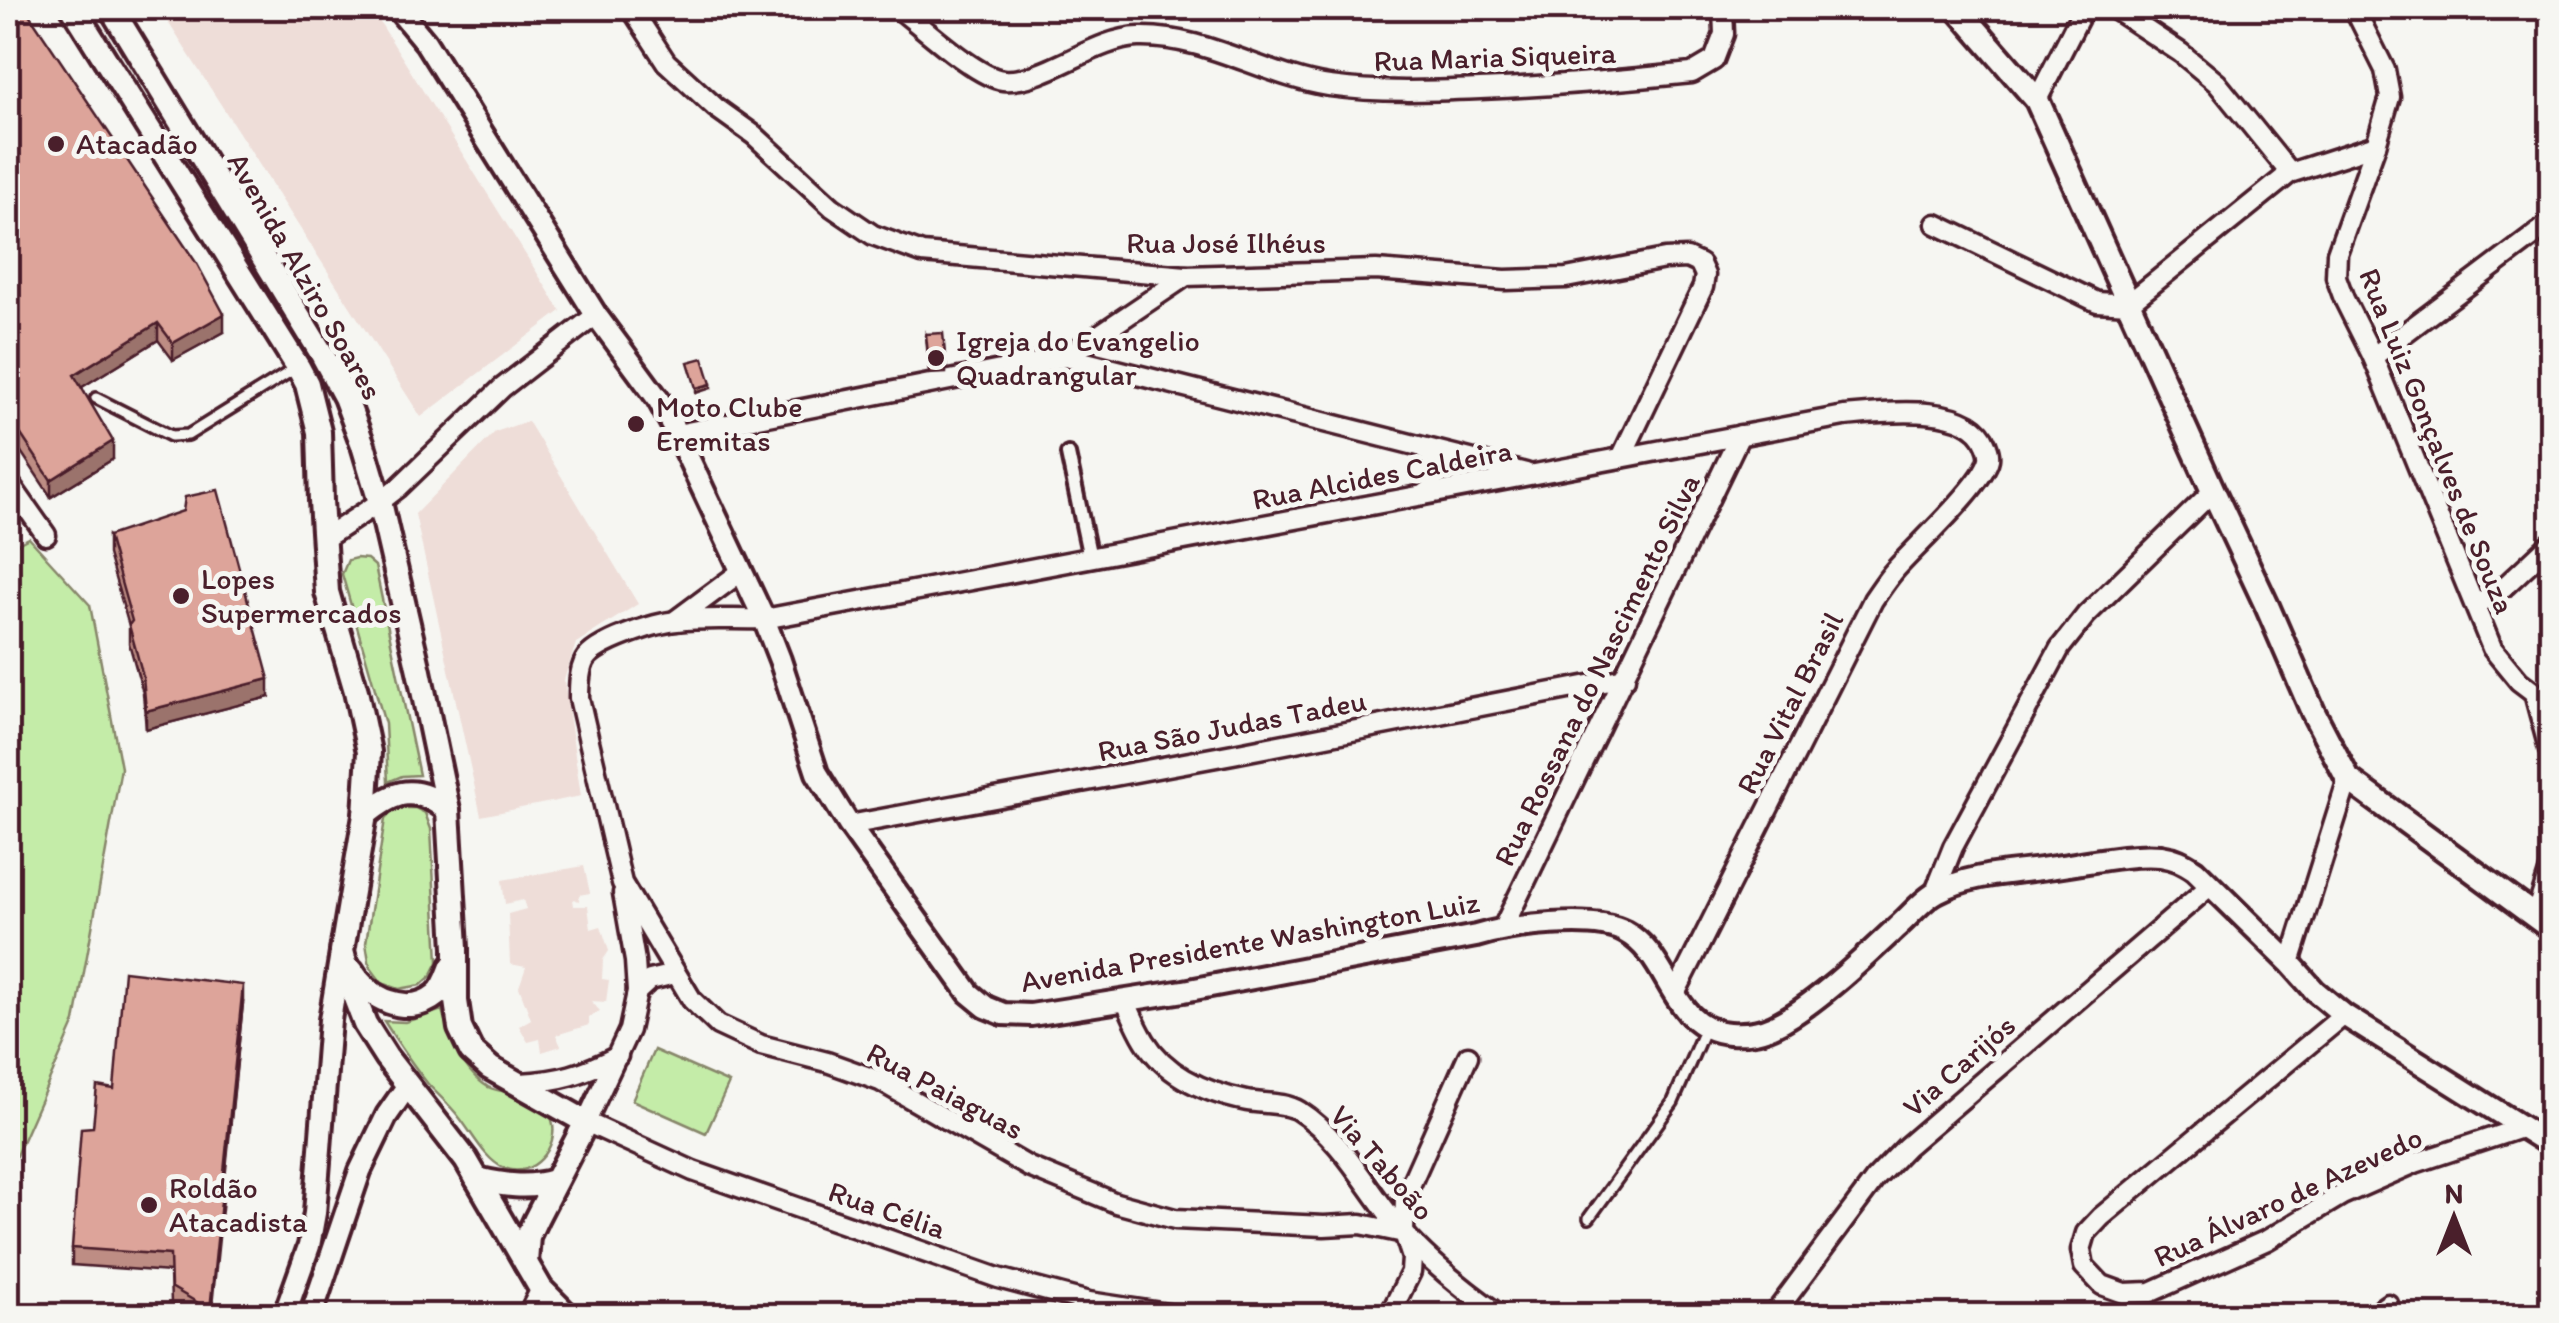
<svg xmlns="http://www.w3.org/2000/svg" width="2559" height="1323" font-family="Itim,sans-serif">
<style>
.built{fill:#eeddd8}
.green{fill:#c4eca8;stroke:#87866a;stroke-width:2.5}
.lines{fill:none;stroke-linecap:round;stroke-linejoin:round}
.service-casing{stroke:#4a1f2b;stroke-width:16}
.pedestrian-casing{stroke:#4a1f2b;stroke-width:20}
.minor-casing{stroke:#4a1f2b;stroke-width:25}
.tertiary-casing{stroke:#4a1f2b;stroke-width:28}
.secondary-casing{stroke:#4a1f2b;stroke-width:30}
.service{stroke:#f6f6f2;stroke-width:9}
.pedestrian{stroke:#f6f6f2;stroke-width:12}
.minor{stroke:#f6f6f2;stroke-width:18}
.tertiary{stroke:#f6f6f2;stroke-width:20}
.secondary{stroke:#f6f6f2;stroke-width:22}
.wall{fill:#be8d84;stroke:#4a1f2b;stroke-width:2.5}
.shaded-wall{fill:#9b736c;stroke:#4a1f2b;stroke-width:2.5}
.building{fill:#dda49a;stroke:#4a1f2b;stroke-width:2.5}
.poi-dot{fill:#4a1f2b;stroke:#f6f6f2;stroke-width:4}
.labels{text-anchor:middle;stroke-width:10;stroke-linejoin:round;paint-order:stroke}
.street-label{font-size:30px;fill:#4a1f2b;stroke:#f6f6f2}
.poi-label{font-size:30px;fill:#4a1f2b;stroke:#f6f6f2;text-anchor:start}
</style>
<rect width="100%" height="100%" fill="#f6f6f2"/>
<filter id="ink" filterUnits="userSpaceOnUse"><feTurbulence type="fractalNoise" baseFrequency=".01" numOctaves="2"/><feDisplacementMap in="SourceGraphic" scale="20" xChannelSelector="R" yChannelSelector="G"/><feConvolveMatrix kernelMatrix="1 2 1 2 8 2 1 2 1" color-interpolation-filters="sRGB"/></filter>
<g filter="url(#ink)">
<g class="built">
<polygon points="159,8 371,8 561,311 421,417"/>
<polygon points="528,421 638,604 576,643 564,680 581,796 481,816 415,514 495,432"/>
<polygon points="584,866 590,893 579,895 579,901 573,899 574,906 588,906 591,929 601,926 609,951 603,960 602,979 609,980 606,1002 591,1001 600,1011 589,1018 589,1025 556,1035 561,1046 542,1052 540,1039 528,1042 519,1026 531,1019 519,987 526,967 510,964 508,914 526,909 523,900 505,904 502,880"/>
</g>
<g class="green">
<polygon points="29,538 90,605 121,768 75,1022 8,1174 8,549"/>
<polygon points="356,558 367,559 375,566 419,775 402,776 388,782 385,724 342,574 348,560"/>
<polygon points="405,808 415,808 425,813 431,829 438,962 431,976 421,985 399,989 382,983 370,967 366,943 385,819 393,811"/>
<path d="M442,1010C449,1037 463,1072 488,1087C506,1096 521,1088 538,1102C544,1108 549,1112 552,1120C560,1147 532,1180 504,1168C485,1160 472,1133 459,1117C450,1105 438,1095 428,1084C412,1064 398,1043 384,1021L405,1022Z"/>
<polygon points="654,1050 729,1083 706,1133 632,1100"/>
</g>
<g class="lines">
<defs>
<g id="service">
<polyline points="96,398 171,436 188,435 296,368"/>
<polyline points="1589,1218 1673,1102 1705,1028"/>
</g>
<polyline id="pedestrian" points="1068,454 1090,558"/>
<g id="minor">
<polyline points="631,8 666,62 715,107 754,135 832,207 873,235 922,253 1186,276 1376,270 1505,280 1566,278 1665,259 1687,258 1700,264 1705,275 1703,287 1621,458"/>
<path d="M898,8C922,26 976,77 1003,80C1042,84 1095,38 1139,37C1205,35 1265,76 1329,86C1380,93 1430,91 1480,89C1551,86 1622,80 1692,73L1714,60L1724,34L1723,8"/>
<polyline points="2113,8 2181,53 2217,83 2290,173"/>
<polyline points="2354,8 2385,70 2390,97 2376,145 2337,253 2336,277 2344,299 2373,357 2492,648 2519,681 2552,706"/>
<polyline points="2037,100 2084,8"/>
<polyline points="1936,224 2097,302 2128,304 2290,173 2376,145"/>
<polyline points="1066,357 1186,276"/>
<polyline points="2373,357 2552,222"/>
<polyline points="677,434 1066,357 1526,473"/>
<polyline points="8,481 46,535"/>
<path d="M1423,495L1431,488C1436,471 1438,459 1423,448"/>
<polyline points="324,539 380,502 398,488 502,388 596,315"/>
<polyline points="2476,605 2504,587 2552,542"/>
<polyline points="676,620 742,571"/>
<polyline points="2534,693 2552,760"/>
<polyline points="849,825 1233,754 1625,678"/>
<polyline points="1935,892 1953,847 2060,648 2086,615 2213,491"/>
<polyline points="623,893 635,961 637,992"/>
<polyline points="2535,917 2552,863"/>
<polyline points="1503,928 1740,435"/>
<polyline points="2290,963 2348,779"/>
<polyline points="675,974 650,980 637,992 629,1030 586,1122 693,1171 998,1278 1089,1302 1181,1316"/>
<path d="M1125,1000C1131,1013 1137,1028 1145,1041C1167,1077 1207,1093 1247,1101C1263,1104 1285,1102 1299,1111C1344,1140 1368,1192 1403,1232C1431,1264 1467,1292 1501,1316"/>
<polyline points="2344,1015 2101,1217 2086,1233 2081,1250 2084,1266 2102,1285 2124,1293 2151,1292 2267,1240 2342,1195 2415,1163 2521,1128"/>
<path d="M520,1083C561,1081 582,1074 618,1056"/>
<path d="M1404,1233L1361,1224L1324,1226L1175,1219L1116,1203L1029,1167L880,1081L827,1062L761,1045L718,1025L692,1000L622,883L579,698C579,686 579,671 585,660C595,642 656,623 677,621C705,617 735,620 764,619L1844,416C1880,413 1970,401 1986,444C1988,449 1990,453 1989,459C1984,484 1915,547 1895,570C1887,579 1880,590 1873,600L1675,994"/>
<polyline points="527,1316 541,1289"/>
<polyline points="1389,1316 1411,1272 1412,1258 1404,1233 1405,1197 1468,1056"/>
<polyline points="1773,1316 1875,1179 1906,1147 2210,886"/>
<polyline points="2371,1316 2388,1304"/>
</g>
<g id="tertiary">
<path d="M397,8L426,43L596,315L658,399L677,434L764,619L780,660L817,773L849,825L969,993L986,1007L1003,1014L1031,1015L1184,991L1476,936C1509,926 1595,915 1625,932C1671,956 1670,1029 1729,1033C1745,1034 1758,1033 1773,1026C1812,1008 1865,957 1897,927C1910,916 1923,899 1937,892C1972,873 2017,873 2055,867C2087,863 2129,853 2161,856C2175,858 2183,862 2195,870L2290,963L2315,991L2344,1015L2552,1146"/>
<polyline points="284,1316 309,1246 315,1213 330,1020 341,953"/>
<polyline points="311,1316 360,1171 387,1115 408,1085"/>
</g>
<g id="secondary">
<polyline points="73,8 298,367 307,384 319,432 321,501 327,592 356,691 369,752 365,815 342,951 352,990 365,1024 386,1057 466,1160 541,1289 568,1316"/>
<polyline points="111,8 322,354 345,397 363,445 380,502 419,671 448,810 456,948 456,1001 460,1028 471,1051 490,1068 586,1122 536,1219 528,1236 526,1263"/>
<polyline points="1957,8 2037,100 2213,491 2267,606 2313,712 2348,779 2552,929"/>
<path d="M365,815C395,790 416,784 448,810"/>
<path d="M352,971C367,998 408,1018 436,995C445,988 448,976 452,966"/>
<path d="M477,1179C502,1185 528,1189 554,1181"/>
</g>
</defs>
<use href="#service" class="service-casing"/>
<use href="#pedestrian" class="pedestrian-casing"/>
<use href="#minor" class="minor-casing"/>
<use href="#tertiary" class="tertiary-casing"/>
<use href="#secondary" class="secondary-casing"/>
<use href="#service" class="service"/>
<use href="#pedestrian" class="pedestrian"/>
<use href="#minor" class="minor"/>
<use href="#tertiary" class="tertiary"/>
<use href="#secondary" class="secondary"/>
</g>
<g class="wall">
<polygon points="8,8 224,332 173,360 158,340 82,387 113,459 51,497 8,432"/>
<polygon points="926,334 946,364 946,373 929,374"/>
<polygon points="108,536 269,697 146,729 143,693 129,643 129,626 108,554"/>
<polygon points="243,1003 211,1316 190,1316 171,1304 170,1272 72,1265 72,1248 114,1089"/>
</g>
<g class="shaded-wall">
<polygon points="224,314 224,332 173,360 173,343"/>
<polygon points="158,323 158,340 74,392 74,375"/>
<polygon points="711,384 711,388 696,393 696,388"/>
<polygon points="113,441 113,459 51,497 51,480"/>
<polygon points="269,679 269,697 146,729 146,711"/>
<polygon points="243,985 243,1003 210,1316 210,1310"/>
</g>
<g class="building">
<polygon points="8,8 25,8 197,264 224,314 173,343 158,323 74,375 113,441 51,480 8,415"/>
<polygon points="943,333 946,364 929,365 926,334"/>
<polygon points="703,358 711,384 696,388 688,362"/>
<polygon points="218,490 269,679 146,711 143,676 129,625 132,621 108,536 183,511 185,497"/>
<polygon points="124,971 243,985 210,1310 171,1287 170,1255 72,1248 81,1128 93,1127 97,1086 114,1089"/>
</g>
</g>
<g class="poi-dot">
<circle cx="56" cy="144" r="10"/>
<circle cx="936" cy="358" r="10"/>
<circle cx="636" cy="424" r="10"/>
<circle cx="181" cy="596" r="10"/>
<circle cx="149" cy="1205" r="10"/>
</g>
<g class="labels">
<g class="street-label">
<text transform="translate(1495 57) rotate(-2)" y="10">Rua Maria Siqueira</text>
<text x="1226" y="253">Rua José Ilhéus</text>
<text transform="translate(305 276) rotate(60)" y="10">Avenida Alziro Soares</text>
<text transform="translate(2437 441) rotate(68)" y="10">Rua Luiz Gonçalves de Souza</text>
<text transform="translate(1382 475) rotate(-11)" y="10">Rua Alcides Caldeira</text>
<text transform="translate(1597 670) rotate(-64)" y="10">Rua Rossana do Nascimento Silva</text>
<text transform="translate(1790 703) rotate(-63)" y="10">Rua Vital Brasil</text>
<text transform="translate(1232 726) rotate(-11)" y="10">Rua São Judas Tadeu</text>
<text transform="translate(1250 942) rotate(-10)" y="10">Avenida Presidente Washington Luiz</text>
<text transform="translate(1959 1066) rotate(-41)" y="10">Via Carijós</text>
<text transform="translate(945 1091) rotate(28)" y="10">Rua Paiaguas</text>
<text transform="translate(1382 1163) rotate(49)" y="10">Via Taboão</text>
<text transform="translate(2288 1197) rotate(-25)" y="10">Rua Álvaro de Azevedo</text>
<text transform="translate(887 1210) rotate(19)" y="10">Rua Célia</text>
</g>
<g class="poi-label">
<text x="76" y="154">Atacadão</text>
<text x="956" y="351">Igreja do Evangelio<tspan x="956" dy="34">Quadrangular</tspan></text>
<text x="656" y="417">Moto Clube<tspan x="656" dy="34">Eremitas</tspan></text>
<text x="201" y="589">Lopes<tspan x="201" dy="34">Supermercados</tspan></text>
<text x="169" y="1198">Roldão<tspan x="169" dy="34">Atacadista</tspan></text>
</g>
</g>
<rect width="2559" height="1323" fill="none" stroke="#f6f6f2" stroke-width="40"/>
<rect x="20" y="20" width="2519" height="1283" fill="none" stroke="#4a1f2b" stroke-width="4" filter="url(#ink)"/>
<g transform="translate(2454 1218)" stroke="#f6f6f2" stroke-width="8" paint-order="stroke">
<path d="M0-8L18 38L0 25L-18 38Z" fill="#4a1f2b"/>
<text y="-15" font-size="28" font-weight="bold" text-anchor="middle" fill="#4a1f2b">N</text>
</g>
</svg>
